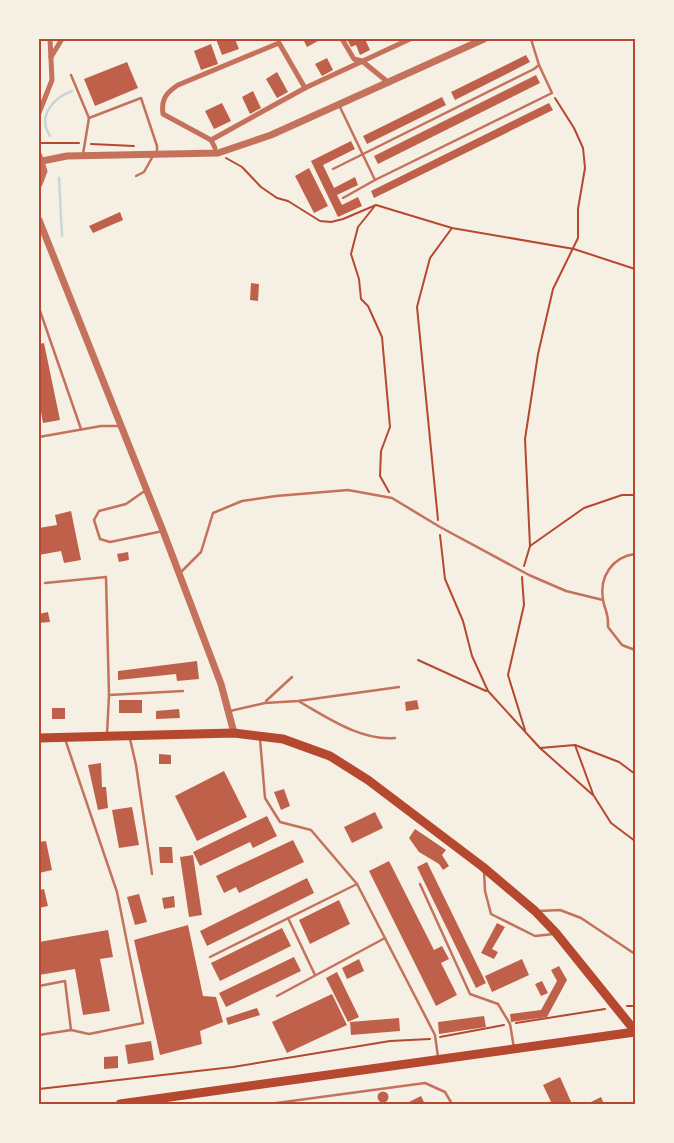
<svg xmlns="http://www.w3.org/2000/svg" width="674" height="1143" font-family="Lato,sans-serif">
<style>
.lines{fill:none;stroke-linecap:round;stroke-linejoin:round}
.stream{stroke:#c9d6d2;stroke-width:2.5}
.building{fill:#bf614a}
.path{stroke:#b5482f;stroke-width:2}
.service{stroke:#c5725c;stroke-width:2.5}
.minor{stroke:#c5725c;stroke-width:5}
.tertiary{stroke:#c5725c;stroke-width:7}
.primary{stroke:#b5482f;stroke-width:9}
.neatline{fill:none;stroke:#b5482f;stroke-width:2}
</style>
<rect width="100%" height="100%" fill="#f6efe4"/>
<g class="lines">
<g class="stream">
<path d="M50,136C37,116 53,98 72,91"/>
<polyline points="59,178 62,236"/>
</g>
</g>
<g class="building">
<polygon points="216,39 235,39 239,49 222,55"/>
<polygon points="303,39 317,39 318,41 307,47"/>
<polygon points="347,39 365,39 370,50 360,55 356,45 351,47"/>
<polygon points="211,44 218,64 201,70 194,51"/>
<polygon points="526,55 530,62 455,100 451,92"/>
<polygon points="327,58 333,70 322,76 315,64"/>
<polygon points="127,62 138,88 95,106 84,79"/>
<polygon points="277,72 288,92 277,98 266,79"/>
<polygon points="536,75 540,83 378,164 374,156"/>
<polygon points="253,91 261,108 250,114 242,97"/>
<polygon points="442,97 446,105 367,144 363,136"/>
<polygon points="222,103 231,121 214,129 205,111"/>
<polygon points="549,103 553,110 374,198 371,191"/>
<polygon points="351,141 355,149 323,165 334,188 355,177 358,185 337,195 342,205 358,197 362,206 338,217 311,161"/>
<polygon points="309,168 328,206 314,213 295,176"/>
<polygon points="120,212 123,220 93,233 89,226"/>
<polygon points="251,283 259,284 258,301 250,300"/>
<polygon points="44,343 60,420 43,423 39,401 39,344"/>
<polygon points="71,511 81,560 64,563 61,551 39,555 39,528 57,525 55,515"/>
<polygon points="128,552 129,560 119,562 117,554"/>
<polygon points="48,612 50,622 39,623 39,614"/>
<polygon points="197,661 199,679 177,681 176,674 118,680 118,671"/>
<rect x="119" y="700" width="23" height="13"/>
<polygon points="417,700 419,709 406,711 405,702"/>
<rect x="52" y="708" width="13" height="11"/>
<polygon points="179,709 180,718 156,719 156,711"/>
<polygon points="159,754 171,755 171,764 159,764"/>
<polygon points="101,763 102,787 106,787 108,808 98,810 88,765"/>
<polygon points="224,771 247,817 197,841 175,796"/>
<polygon points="284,789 290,806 281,810 274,792"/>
<polygon points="132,807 139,845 119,848 112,810"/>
<polygon points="375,812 383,828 352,843 344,827"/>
<polygon points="267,816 277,836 253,848 250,842 200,866 193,852"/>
<polygon points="415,829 446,850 442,855 449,866 443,870 439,864 419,852 409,838"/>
<polygon points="293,840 304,862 239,893 236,887 224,893 216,876"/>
<polygon points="46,841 52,870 39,873 39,842"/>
<polygon points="159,847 172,847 173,863 160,863"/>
<polygon points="193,855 202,915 189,917 180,857"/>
<polygon points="389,861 434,950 442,946 449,959 441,963 457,995 436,1006 369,871"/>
<polygon points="427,862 486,983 476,988 417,867"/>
<polygon points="307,878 314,893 207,946 200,931"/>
<polygon points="44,889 48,906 39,908 39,890"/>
<polygon points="139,894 147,922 135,925 127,897"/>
<polygon points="174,896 175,907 164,909 162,898"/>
<polygon points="339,900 350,924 310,944 299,920"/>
<polygon points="497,923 505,927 492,949 498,952 494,959 481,953"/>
<polygon points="188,925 203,996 216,997 223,1022 200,1031 202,1044 160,1055 134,940"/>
<polygon points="282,928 291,946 220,981 211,963"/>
<polygon points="108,930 113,957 100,959 110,1011 83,1015 75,969 39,975 39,942"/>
<polygon points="294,957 301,971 226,1007 219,993"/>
<polygon points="359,959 364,971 347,979 342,968"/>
<polygon points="522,959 529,975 492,992 485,976"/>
<polygon points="559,966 567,980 547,1017 511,1022 510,1014 541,1010 557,981 551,970"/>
<polygon points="337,972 359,1017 348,1022 326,978"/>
<polygon points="542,981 548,993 541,996 535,984"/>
<polygon points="332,994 347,1025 287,1053 272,1022"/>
<polygon points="257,1008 260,1015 228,1025 226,1018"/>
<polygon points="484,1016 486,1027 439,1034 438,1022"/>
<polygon points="399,1018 400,1031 351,1035 350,1022"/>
<polygon points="151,1041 154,1060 128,1064 125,1045"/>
<polygon points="118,1056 118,1068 104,1069 104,1057"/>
<polygon points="560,1077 572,1104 552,1104 543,1085"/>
<circle cx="383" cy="1097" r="5.5"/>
<polygon points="421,1096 425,1104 405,1104"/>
<polygon points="601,1097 604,1104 590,1104 589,1103"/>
</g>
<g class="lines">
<g class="path">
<polyline points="39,143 79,143"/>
<polyline points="91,144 134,146"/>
<polyline points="226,158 242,167 261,187 277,198 288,201 320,221 331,222 343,219 376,205 452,228 574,249 635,269"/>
<polyline points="374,207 358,227 351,254 359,279 361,299 368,306 382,337 390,427 381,451 380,476 389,492"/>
<polyline points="438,520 417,307 430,258 452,228"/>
<polyline points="440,535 445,579 463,621 472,656 488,691 540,748 594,796 611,823 635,841"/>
<polyline points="530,546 525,439 538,354 553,289 578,238 578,209 585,168 583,148 574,128 555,98"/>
<polyline points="524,566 530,546 584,508 622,495 635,495"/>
<polyline points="522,577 524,605 508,675 525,730"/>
<polyline points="418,660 486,691"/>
<polyline points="575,745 593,794"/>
<polyline points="540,748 575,745 619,762 635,774"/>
<polyline points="627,1006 635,1006"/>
<polyline points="516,1023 605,1009"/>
<polyline points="440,1037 504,1025"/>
<polyline points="39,1089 233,1067 390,1041 430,1039"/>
</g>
<g class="service">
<polyline points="71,75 89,118"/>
<polyline points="339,105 375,180 552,93 539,65"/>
<polyline points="83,154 89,118 141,98 157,146 157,153"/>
<polyline points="333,169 534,69 539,65 531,39"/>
<polyline points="136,176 144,172 153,156"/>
<polyline points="343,198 375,180"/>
<polyline points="39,308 81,429"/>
<polyline points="39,437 101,426 121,426"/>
<polyline points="146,490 126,504 99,511 94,520 100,539 110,542 163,531"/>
<path d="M635,554C612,557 599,577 603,600C605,611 609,613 608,627L622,645L635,650"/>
<polyline points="180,573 201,552 213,513 242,501 276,496 348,490 392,498 440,527 529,575 566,591 603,600"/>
<polyline points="45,583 106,577 109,695 107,734"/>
<polyline points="109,695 183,691"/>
<polyline points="266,701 292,677"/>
<path d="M300,702C328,718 361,741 395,738"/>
<polyline points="230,711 265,703 298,701 399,687"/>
<polyline points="130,739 136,765 152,874"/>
<polyline points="260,739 265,798 280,822 311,830 357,884 435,1035 438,1057"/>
<polyline points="484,871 485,891 491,914 535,936 554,934"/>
<polyline points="420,884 470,994 498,1004 510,1024 514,1048"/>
<polyline points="539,911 560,910 581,918 635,954"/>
<polyline points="288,918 315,975"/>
<polyline points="210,957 357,884"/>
<polyline points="39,986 65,981 71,1030"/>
<polyline points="277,996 385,938"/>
<polyline points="39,1035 71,1030 89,1034 143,1023 117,892 65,739"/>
<polyline points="269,1104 425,1083 445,1092 452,1104"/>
</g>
<g class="minor">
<polyline points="342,39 354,59 362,61 389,83"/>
<polyline points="51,57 62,39"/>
<polyline points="39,113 52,80 50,39"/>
<polyline points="211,140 305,88 410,39"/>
<path d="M215,148L211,140L163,114C161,99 166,93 178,85L279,43L305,88"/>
</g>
<g class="tertiary">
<polyline points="39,156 44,171 39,184"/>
<polyline points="42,161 67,156 218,153 271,135 484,39"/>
<polyline points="39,220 163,531 221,684 234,733"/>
</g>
<g class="primary">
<polyline points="39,738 234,733 283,739 330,756 368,780 483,867 535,911 556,933 635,1031"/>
<polyline points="120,1104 635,1032"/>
</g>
</g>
<rect width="674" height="1143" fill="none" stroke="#f6efe4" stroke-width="80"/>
<rect x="40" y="40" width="594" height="1063" class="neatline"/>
</svg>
